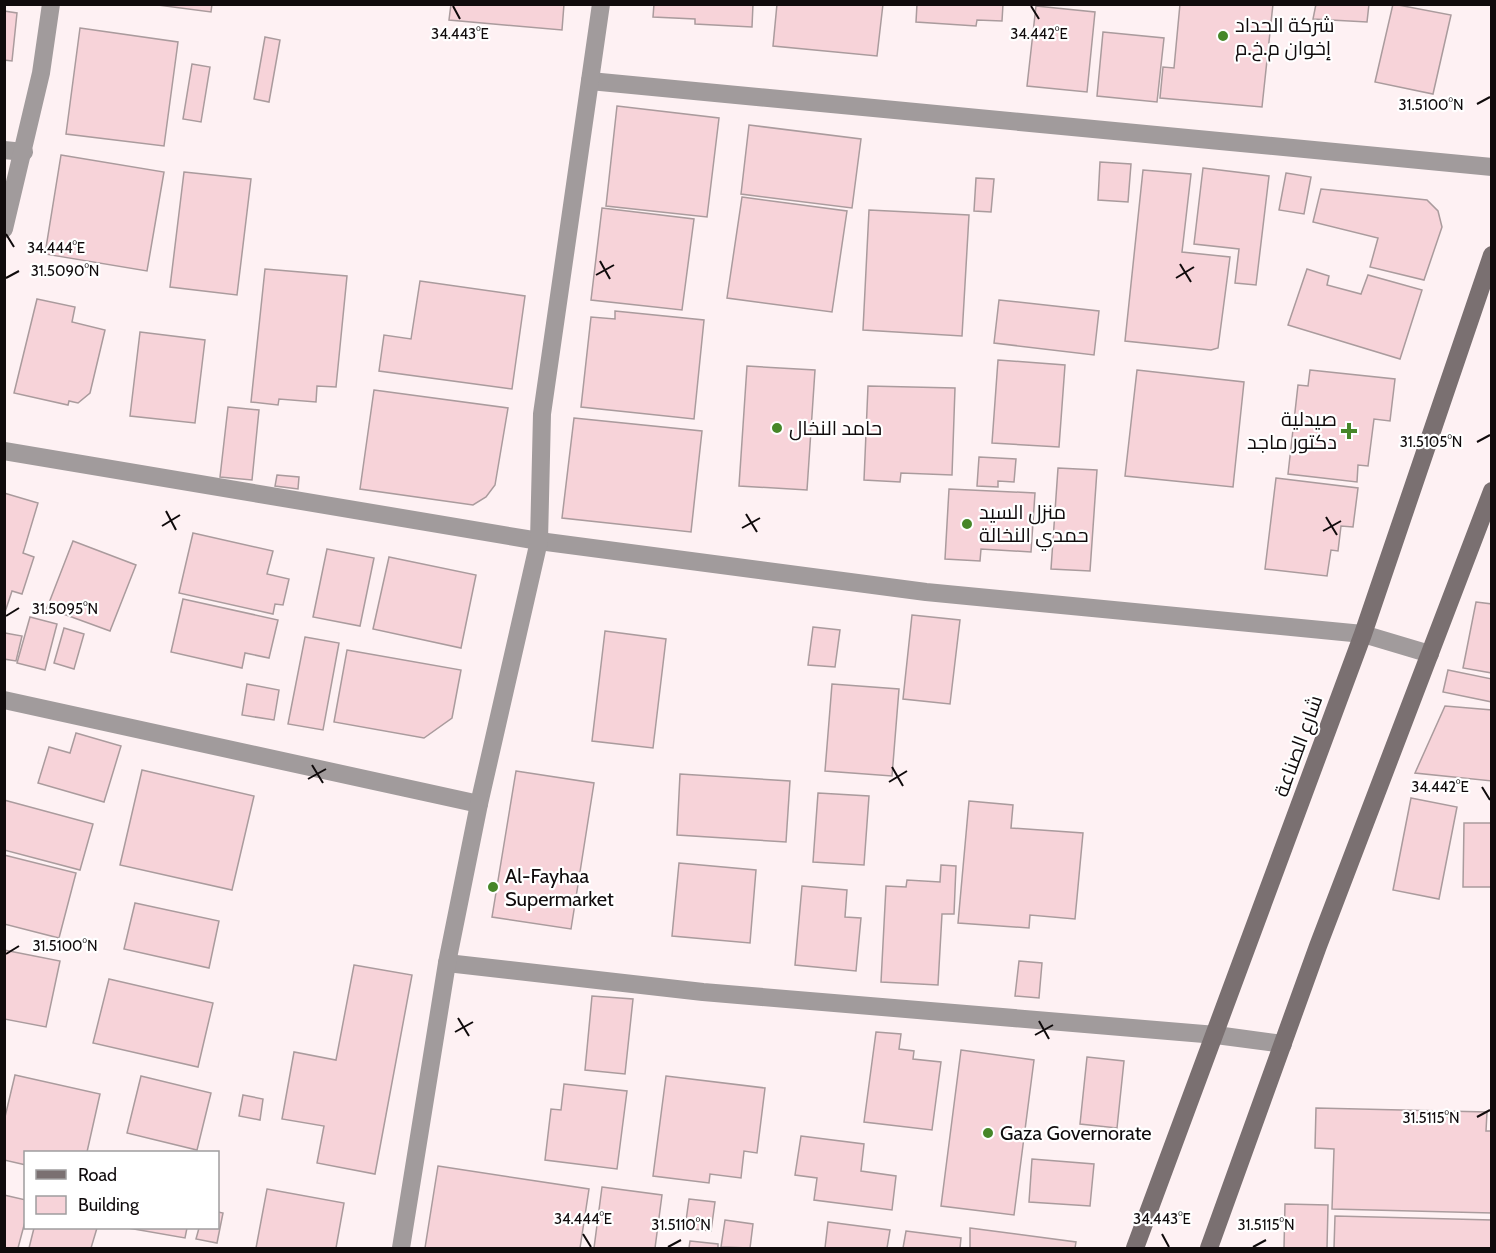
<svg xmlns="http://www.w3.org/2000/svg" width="1496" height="1253" font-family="Cabin,Cairo,sans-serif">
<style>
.building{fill:#f7d3d9;stroke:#aa9b9d;stroke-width:1.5}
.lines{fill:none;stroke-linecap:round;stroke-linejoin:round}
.street{stroke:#a19b9c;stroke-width:18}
.secondary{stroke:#7a7071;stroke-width:18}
.ticks{fill:none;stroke:#100b0c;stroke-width:2}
.poi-dot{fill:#468628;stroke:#fff;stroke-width:2}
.labels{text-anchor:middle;stroke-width:4.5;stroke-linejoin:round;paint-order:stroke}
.poi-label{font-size:20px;fill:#100b0c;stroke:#fff;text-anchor:start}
.street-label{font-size:20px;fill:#100b0c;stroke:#fff}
.ticks-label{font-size:15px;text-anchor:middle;fill:#100b0c;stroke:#fff;stroke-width:4.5;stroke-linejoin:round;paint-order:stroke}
</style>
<rect width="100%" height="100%" fill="#fef1f3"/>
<g class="building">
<polygon points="150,4 212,4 211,12"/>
<polygon points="451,4 564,4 562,30 449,20"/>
<polygon points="654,4 753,4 752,27 695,24 695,19 653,17"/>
<polygon points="777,4 883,4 877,56 773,46"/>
<polygon points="917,4 1003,4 1002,21 977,20 976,26 916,22"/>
<polygon points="1180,4 1273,4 1262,107 1160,98 1163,67 1174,68"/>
<polygon points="1316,4 1369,4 1367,22 1313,19"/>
<polygon points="1393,4 1451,15 1433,94 1375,82"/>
<polygon points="1036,6 1095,12 1087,92 1027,86"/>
<polygon points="4,11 17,13 12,61 4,60"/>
<polygon points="80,28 178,42 164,146 66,134"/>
<polygon points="1103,32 1164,38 1157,102 1097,96"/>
<polygon points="265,37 280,40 269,102 254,99"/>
<polygon points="192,64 210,67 201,122 183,119"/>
<polygon points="617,106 719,118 707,217 606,206"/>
<polygon points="749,125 861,139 852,208 741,194"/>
<polygon points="61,155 164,172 147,271 45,254"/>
<polygon points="1100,162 1131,164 1128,202 1098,200"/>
<polygon points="1203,168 1269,176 1256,285 1235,283 1239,249 1194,244"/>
<polygon points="1143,170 1191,174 1182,252 1230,257 1218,348 1211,350 1125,341"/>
<polygon points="184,172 251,179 237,295 170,287"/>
<polygon points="1286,173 1311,177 1304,214 1279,210"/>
<polygon points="976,178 994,179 991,212 974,211"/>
<polygon points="1321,189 1427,200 1438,211 1442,227 1424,280 1370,267 1378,238 1313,222"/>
<polygon points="742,197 847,211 832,312 727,298"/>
<polygon points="602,208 694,219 682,310 591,300"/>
<polygon points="869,210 969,215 962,336 863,330"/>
<polygon points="265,269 347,276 336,387 317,386 316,402 279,399 278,405 251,402"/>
<polygon points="1307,269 1329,276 1327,285 1361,294 1368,275 1422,290 1400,359 1288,325"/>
<polygon points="420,281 525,296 512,389 379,371 384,335 411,339"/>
<polygon points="37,299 75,307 72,322 105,330 90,393 78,403 69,401 68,405 14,393"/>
<polygon points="999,300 1099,311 1094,355 994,343"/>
<polygon points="615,311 704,320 694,419 581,407 591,317 615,319"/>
<polygon points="140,332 205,340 195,423 130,416"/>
<polygon points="998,360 1065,365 1059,447 992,443"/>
<polygon points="747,366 815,370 807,490 739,486"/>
<polygon points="1137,370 1244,382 1233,487 1125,476"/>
<polygon points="1310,370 1395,379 1390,421 1374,419 1368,466 1358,465 1357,482 1288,474 1298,385 1308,386"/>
<polygon points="868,386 955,388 952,475 901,473 900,482 864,480"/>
<polygon points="374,390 508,408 495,485 486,497 473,505 360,489"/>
<polygon points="228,407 259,410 252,480 220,477"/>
<polygon points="574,418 702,431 691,532 562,518"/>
<polygon points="979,457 1016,459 1014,482 998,481 998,487 977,486"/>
<polygon points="1058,468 1097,470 1090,571 1051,569"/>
<polygon points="277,475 299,477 298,489 275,486"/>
<polygon points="1276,478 1358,488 1353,527 1341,526 1338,551 1331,550 1327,576 1265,569"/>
<polygon points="949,489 1035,493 1031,552 981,549 980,561 945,559"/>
<polygon points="4,493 38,503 23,553 34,557 22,594 12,591 4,615"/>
<polygon points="193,533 273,551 267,574 289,579 283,605 275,604 273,614 179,593"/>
<polygon points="73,541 136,565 110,631 47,608"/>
<polygon points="327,549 374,558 360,626 313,617"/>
<polygon points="389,557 476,575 461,648 373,629"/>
<polygon points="183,599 278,620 269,658 245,653 242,668 171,652"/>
<polygon points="1476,602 1492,604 1492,673 1463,668"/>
<polygon points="912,615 960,620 950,704 903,699"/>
<polygon points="30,617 57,624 45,670 17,663"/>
<polygon points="813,627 840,630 835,667 808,665"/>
<polygon points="64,628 84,634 74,669 54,663"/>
<polygon points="605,631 666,639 653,748 592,741"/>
<polygon points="5,633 22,636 16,661 4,659"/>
<polygon points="305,637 339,643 323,730 288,724"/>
<polygon points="347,650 461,670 452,718 424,738 334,722"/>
<polygon points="1448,670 1492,679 1492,702 1443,692"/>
<polygon points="247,684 279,690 274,720 242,715"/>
<polygon points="832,684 899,689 892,776 825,771"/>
<polygon points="1445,706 1492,710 1492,781 1415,773"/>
<polygon points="76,733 121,746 104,802 38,783 49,747 70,753"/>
<polygon points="142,770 254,796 232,890 120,865"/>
<polygon points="516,771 594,783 571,929 492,917"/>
<polygon points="680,774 790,781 786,842 677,835"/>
<polygon points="818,793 869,796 864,865 813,862"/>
<polygon points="1411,798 1457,807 1439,899 1393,890"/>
<polygon points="4,800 93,824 80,870 4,850"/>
<polygon points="969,801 1013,805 1011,828 1083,833 1075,919 1030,915 1029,928 958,923"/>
<polygon points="1464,823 1492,823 1492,887 1463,887"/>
<polygon points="4,855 76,873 59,938 4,924"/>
<polygon points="679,863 756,870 750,943 672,936"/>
<polygon points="941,865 956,866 954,914 942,914 938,985 881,982 886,886 906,887 907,880 940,882"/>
<polygon points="802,886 847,890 845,917 861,918 856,971 795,965"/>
<polygon points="135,903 219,921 209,968 124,949"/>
<polygon points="4,950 60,961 46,1027 4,1019"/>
<polygon points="1019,961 1042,963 1039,998 1015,996"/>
<polygon points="354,965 412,975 375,1174 317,1163 324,1126 282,1119 294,1052 336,1060"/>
<polygon points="109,979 213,1003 198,1067 93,1043"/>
<polygon points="592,996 633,999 625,1074 585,1070"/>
<polygon points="876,1032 901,1034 899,1049 914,1051 913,1059 941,1062 932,1130 864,1122"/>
<polygon points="961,1050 1034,1060 1014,1215 941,1206"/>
<polygon points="1087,1057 1124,1061 1117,1128 1080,1124"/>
<polygon points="15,1075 100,1094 87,1152 26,1152 26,1165 4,1160 4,1121"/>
<polygon points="141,1076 211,1093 197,1150 127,1133"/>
<polygon points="666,1076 765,1088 757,1153 744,1151 741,1178 710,1174 709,1183 653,1176"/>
<polygon points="564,1084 627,1091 617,1169 545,1160 551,1109 561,1110"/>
<polygon points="243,1095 263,1099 260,1120 239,1116"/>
<polygon points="1316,1108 1487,1112 1486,1131 1492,1131 1492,1213 1332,1209 1334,1149 1315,1148"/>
<polygon points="801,1136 864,1144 861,1171 896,1176 892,1210 814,1200 817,1178 795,1175"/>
<polygon points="1032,1159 1094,1164 1090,1206 1029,1202"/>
<polygon points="438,1166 589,1189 580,1248 425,1248"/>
<polygon points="602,1187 662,1195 655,1248 594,1248"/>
<polygon points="267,1189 344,1203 336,1248 256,1248"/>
<polygon points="4,1195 26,1200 26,1218 18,1248 4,1248"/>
<polygon points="689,1199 715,1202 711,1231 685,1228"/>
<polygon points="1285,1204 1328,1205 1327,1248 1284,1248"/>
<polygon points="218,1212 223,1213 217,1243 196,1239 199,1228 218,1228"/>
<polygon points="1335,1216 1492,1220 1492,1248 1334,1248"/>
<polygon points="725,1220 753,1224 750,1248 721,1247"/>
<polygon points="828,1222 890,1230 887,1248 825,1248"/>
<polygon points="34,1228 97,1228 91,1248 29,1248"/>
<polygon points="128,1228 187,1228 185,1238"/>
<polygon points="970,1228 1076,1242 1075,1248 970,1248"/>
<polygon points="906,1231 961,1238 960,1248 903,1248"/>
<polygon points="690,1241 718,1244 718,1248 689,1248"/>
</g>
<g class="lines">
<g class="street">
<polyline points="590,81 1492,167"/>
<polyline points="4,150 24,152"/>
<polyline points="4,229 41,73 51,4"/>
<polyline points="4,451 539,541 926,592 1363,634 1430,654"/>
<polyline points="4,700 479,804"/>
<polyline points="447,963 703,992 1216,1035 1283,1044"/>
<polyline points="401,1248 447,963 479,804 539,541 542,414 601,4"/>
</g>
<g class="secondary">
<polyline points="1135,1248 1363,634 1492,255"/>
<polyline points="1209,1248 1318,946 1492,491"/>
</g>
</g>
<path class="ticks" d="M453,6L460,19M1031,6L1039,19M1477,104L1490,97M6,234L14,247M600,261L610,279M1180,264L1191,282M596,275L614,265M6,278L19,271M1176,278L1194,267M1477,442L1490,435M166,511L176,530M746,514L757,532M1326,517L1337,535M162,526L180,515M742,528L760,518M1323,531L1341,521M6,616L19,608M312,765L323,783M892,767L903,786M308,779L326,769M889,782L907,771M1482,787L1490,800M6,954L19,946M458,1018L469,1036M1039,1021L1049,1039M455,1032L473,1022M1035,1035L1053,1025M1477,1117L1490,1110M583,1234L591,1247M1162,1234L1169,1247M668,1247L681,1240M1253,1247L1266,1240"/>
<g class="poi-dot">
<circle cx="1223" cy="36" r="6"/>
<circle cx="777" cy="428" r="6"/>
<path d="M1346 422h6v6h6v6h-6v6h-6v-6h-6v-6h6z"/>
<circle cx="967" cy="524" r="6"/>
<circle cx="493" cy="887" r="6"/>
<circle cx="988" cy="1133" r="6"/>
</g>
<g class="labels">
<g class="poi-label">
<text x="1235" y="32">شركة الحداد<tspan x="1235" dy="23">إخوان م.خ.م</tspan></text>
<text x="1337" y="426" text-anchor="end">صيدلية<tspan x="1337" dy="23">دكتور ماجد</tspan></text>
<text x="789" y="435">حامد النخال</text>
<text x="979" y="519">منزل السيد<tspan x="979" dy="23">حمدي النخالة</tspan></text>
<text x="505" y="883">Al-Fayhaa<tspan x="505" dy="23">Supermarket</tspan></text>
<text x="1000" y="1140">Gaza Governorate</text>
</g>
<g class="street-label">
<text transform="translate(1298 746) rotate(-70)" y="7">شارع الصناعة</text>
</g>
</g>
<g class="ticks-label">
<text x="1039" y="39">34.442°E</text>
<text x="460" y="39">34.443°E</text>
<text x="1431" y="110">31.5100°N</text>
<text x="56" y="253">34.444°E</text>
<text x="65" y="276">31.5090°N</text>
<text x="1431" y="447">31.5105°N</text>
<text x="65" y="614">31.5095°N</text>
<text x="1440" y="792">34.442°E</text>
<text x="65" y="951">31.5100°N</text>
<text x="1431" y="1123">31.5115°N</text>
<text x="583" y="1224">34.444°E</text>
<text x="1162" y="1224">34.443°E</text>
<text x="681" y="1230">31.5110°N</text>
<text x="1266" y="1230">31.5115°N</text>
</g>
<rect width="1496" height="1253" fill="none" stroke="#100b0c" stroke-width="12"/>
<rect x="24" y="1151" width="195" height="78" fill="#ffffff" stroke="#9f9d9e" stroke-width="1.5"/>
<rect x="36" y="1170" width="30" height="9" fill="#7a7071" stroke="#9f9d9e" stroke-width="1.5"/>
<text x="78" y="1181" font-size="18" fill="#100b0c">Road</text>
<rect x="36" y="1196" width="30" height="18" fill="#f7d3d9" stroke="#9f9d9e" stroke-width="1.5"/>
<text x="78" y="1211" font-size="18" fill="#100b0c">Building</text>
</svg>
